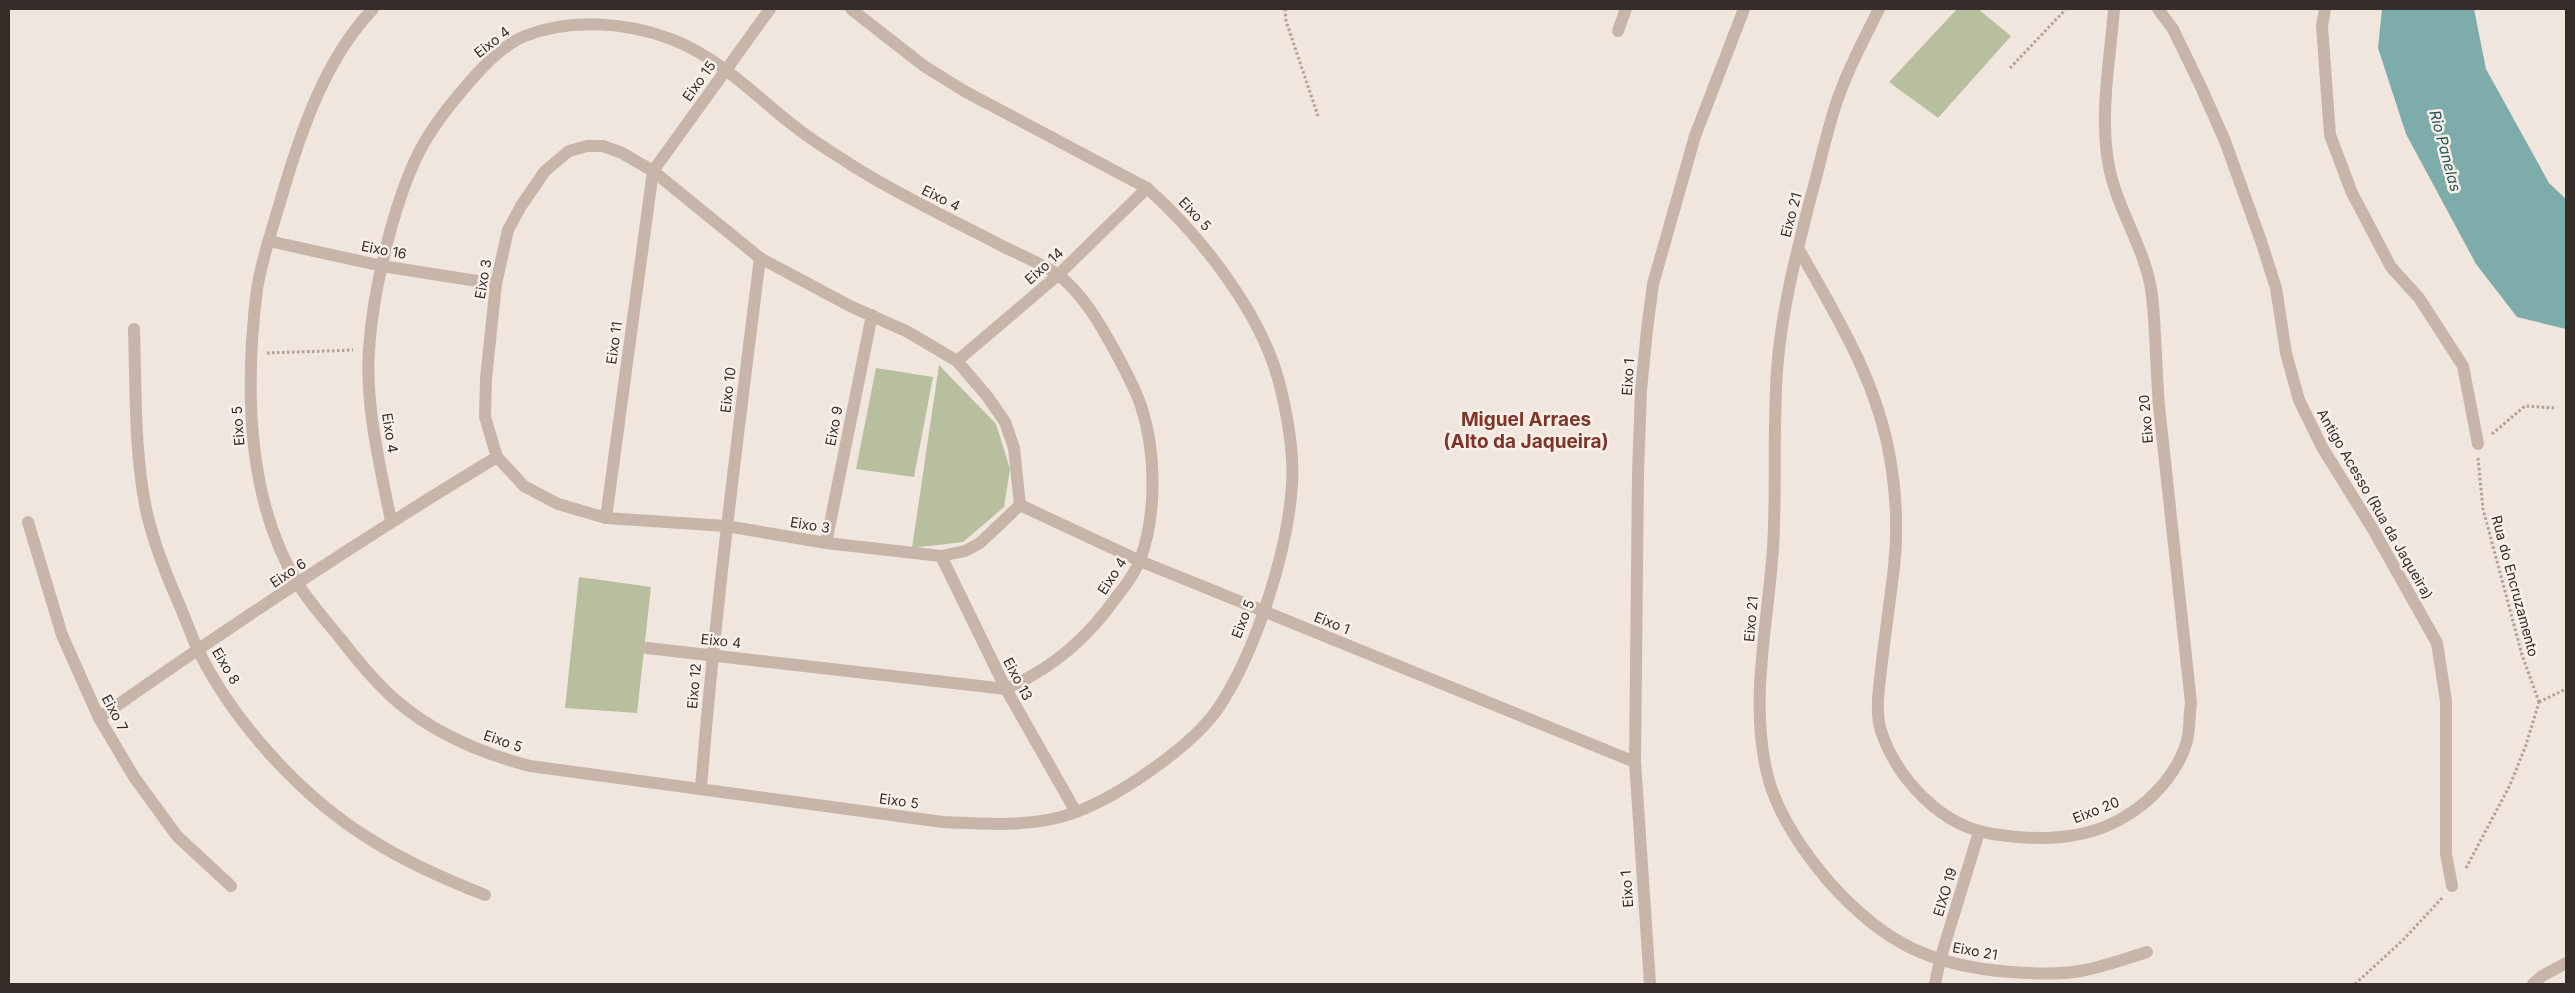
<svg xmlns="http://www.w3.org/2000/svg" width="2575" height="993" font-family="Inter,sans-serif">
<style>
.green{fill:#b7bf9e}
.water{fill:#7eacaa}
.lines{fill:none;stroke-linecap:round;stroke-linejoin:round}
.path{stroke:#b49f94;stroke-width:3;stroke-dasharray:2.5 2.5;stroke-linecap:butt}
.minor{stroke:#c8b5aa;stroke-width:12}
.labels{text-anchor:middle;stroke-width:5;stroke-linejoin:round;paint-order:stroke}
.street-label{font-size:14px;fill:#362c29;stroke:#f9f0e9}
.water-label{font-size:15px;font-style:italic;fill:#215554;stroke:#f9f0e9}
.district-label{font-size:19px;font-weight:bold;fill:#803427;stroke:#f9f0e9}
</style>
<rect width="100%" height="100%" fill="#f1e6dd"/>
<g class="green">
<polygon points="1957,9 1978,9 2011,36 1938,118 1889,82"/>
<polygon points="939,365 996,424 1010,469 1004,507 963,542 912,548"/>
<polygon points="876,368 933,377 914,477 856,469"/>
<polygon points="579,577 651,587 637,713 565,708"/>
</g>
<polygon class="water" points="2382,9 2474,9 2486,69 2549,183 2566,199 2566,329 2517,317 2476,264 2406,134 2378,48"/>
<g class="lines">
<g class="path">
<polyline points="1285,9 1286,21 1318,116"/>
<polyline points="2010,68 2066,9"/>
<polyline points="267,353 353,350"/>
<polyline points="2492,434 2525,406 2554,408"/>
<polyline points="2478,458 2483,509 2522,655 2539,702"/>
<polyline points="2539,702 2566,689"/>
<polyline points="2466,868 2510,785 2526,745 2539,702"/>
<polyline points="2355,984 2402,941 2442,898"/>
</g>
<g class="minor">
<path d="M373,9C326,58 302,128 283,192C274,224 262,257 257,289C245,385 246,499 298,584C310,603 326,621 340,638C357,660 377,685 399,703C436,734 484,754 530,766L943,822C985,824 1035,828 1076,812C1119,796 1193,746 1219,707C1256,651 1288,551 1292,484C1294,451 1288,418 1280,386C1263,315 1201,236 1147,188L966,92L924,66L851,9"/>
<path d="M1879,9C1863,41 1846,73 1835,107C1825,139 1818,172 1809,204C1796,255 1783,306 1778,359C1772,422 1777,485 1773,548C1768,625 1748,705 1769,781C1780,818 1805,854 1830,883C1884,943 1931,966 2011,972C2035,974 2057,975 2080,971C2103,967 2125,959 2147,952"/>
<polyline points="2158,9 2173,29 2201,87 2225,141 2261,241 2276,288 2286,353 2299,400 2322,447 2374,531 2437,643 2446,701 2446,854 2452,886"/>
<polyline points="2325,9 2322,26 2330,135 2352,193 2391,267 2419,298 2463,366 2478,444"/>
<polyline points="1618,31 1626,9"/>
<polygon points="587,146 603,146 622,153 653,171 760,258 850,306 908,332 957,361 987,396 1005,422 1014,448 1020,505 980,543 965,551 941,556 826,543 726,526 606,518 558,504 524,486 497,457 485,417 486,378 496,284 508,230 521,206 545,171 569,151"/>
<polyline points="269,241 382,266 496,284"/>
<path d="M1798,248C1836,315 1877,381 1890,458C1896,493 1898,532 1894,567C1890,601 1885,635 1881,670C1879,688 1875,712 1881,731C1897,779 1942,827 1993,834C2038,841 2086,841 2126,816C2153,800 2178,772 2187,741C2190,729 2189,715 2191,703C2180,604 2169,505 2159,406C2156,369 2156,333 2152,296C2147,251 2118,212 2109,167C2099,115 2110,61 2114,9"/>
<path d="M134,329C136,390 134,454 147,514C154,543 165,572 177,599C184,615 190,632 197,648C233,722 302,798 373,841C408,863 447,880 485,895"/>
<polyline points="957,361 1058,275 1147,188"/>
<polyline points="1020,505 1140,561 1635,762"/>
<polyline points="606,518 653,171 770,9"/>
<path d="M391,521C380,465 365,406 369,349C373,290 395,194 424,143C438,119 456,97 474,77C488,61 505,44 525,36C570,18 626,22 671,39C721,58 757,98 798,129C816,143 835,154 853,166C902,197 955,221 1006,248C1023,256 1042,264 1057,274C1083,293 1101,326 1116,353C1125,370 1135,388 1141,406C1156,451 1157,515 1140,560C1135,573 1126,585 1118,595C1087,639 1054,667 1006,689L647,648"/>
<polyline points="28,522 62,635 99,718 134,777 177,836 231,886"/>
<polyline points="826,543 872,315"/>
<polyline points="941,556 1006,689 1076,812"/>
<path d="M99,718C229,627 361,539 497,457"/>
<path d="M701,788C715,611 738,434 760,258"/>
<polyline points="1650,984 1635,762 1638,474 1641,390 1647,330 1653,284 1695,136 1744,9"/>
<polyline points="1935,984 1940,960 1979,832"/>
<polyline points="2533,984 2542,976 2566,963"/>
</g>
</g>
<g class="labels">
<g class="street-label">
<text transform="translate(492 42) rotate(-38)" y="5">Eixo 4</text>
<text transform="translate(699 81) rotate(-54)" y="5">Eixo 15</text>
<text transform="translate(941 198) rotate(26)" y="5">Eixo 4</text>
<text transform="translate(1195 214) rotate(47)" y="5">Eixo 5</text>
<text transform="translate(1791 215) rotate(-75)" y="5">Eixo 21</text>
<text transform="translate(384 250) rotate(11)" y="5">Eixo 16</text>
<text transform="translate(1044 266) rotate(-42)" y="5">Eixo 14</text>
<text transform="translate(483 279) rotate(-80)" y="5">Eixo 3</text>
<text transform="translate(614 343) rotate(-82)" y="5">Eixo 11</text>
<text transform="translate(1628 377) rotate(-86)" y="5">Eixo 1</text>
<text transform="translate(728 390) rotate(-83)" y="5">Eixo 10</text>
<text transform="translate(2146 419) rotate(-95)" y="5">Eixo 20</text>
<text transform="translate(238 426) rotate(-94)" y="5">Eixo 5</text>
<text transform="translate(834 426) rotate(-79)" y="5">Eixo 9</text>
<text transform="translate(390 433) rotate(81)" y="5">Eixo 4</text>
<text transform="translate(2375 504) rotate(60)" y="5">Antigo Acesso (Rua da Jaqueira)</text>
<text transform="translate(810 525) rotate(9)" y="5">Eixo 3</text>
<text transform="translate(288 573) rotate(-34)" y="5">Eixo 6</text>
<text transform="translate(1112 576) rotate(-57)" y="5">Eixo 4</text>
<text transform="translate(2515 586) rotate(75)" y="5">Rua do Encruzamento</text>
<text transform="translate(1243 619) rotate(-69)" y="5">Eixo 5</text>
<text transform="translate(1751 619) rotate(-85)" y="5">Eixo 21</text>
<text transform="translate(1332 623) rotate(22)" y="5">Eixo 1</text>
<text transform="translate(721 641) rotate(6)" y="5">Eixo 4</text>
<text transform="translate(226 666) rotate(59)" y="5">Eixo 8</text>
<text transform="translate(1018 679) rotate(62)" y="5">Eixo 13</text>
<text transform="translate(694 686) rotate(-85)" y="5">Eixo 12</text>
<text transform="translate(115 713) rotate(62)" y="5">Eixo 7</text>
<text transform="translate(503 741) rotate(19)" y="5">Eixo 5</text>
<text transform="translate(899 801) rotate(8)" y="5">Eixo 5</text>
<text transform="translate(2096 810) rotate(-21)" y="5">Eixo 20</text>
<text transform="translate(1627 889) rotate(-94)" y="5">Eixo 1</text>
<text transform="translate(1945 892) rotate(-73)" y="5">EIXO 19</text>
<text transform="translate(1975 951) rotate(10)" y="5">Eixo 21</text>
</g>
<g class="water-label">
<text transform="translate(2445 151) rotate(75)" y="5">Rio Panelas</text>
</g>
<g class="district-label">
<text x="1526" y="426">Miguel Arraes<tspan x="1526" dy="22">(Alto da Jaqueira)</tspan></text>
</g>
</g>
<rect width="2575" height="993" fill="none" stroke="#362c29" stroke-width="20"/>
</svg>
